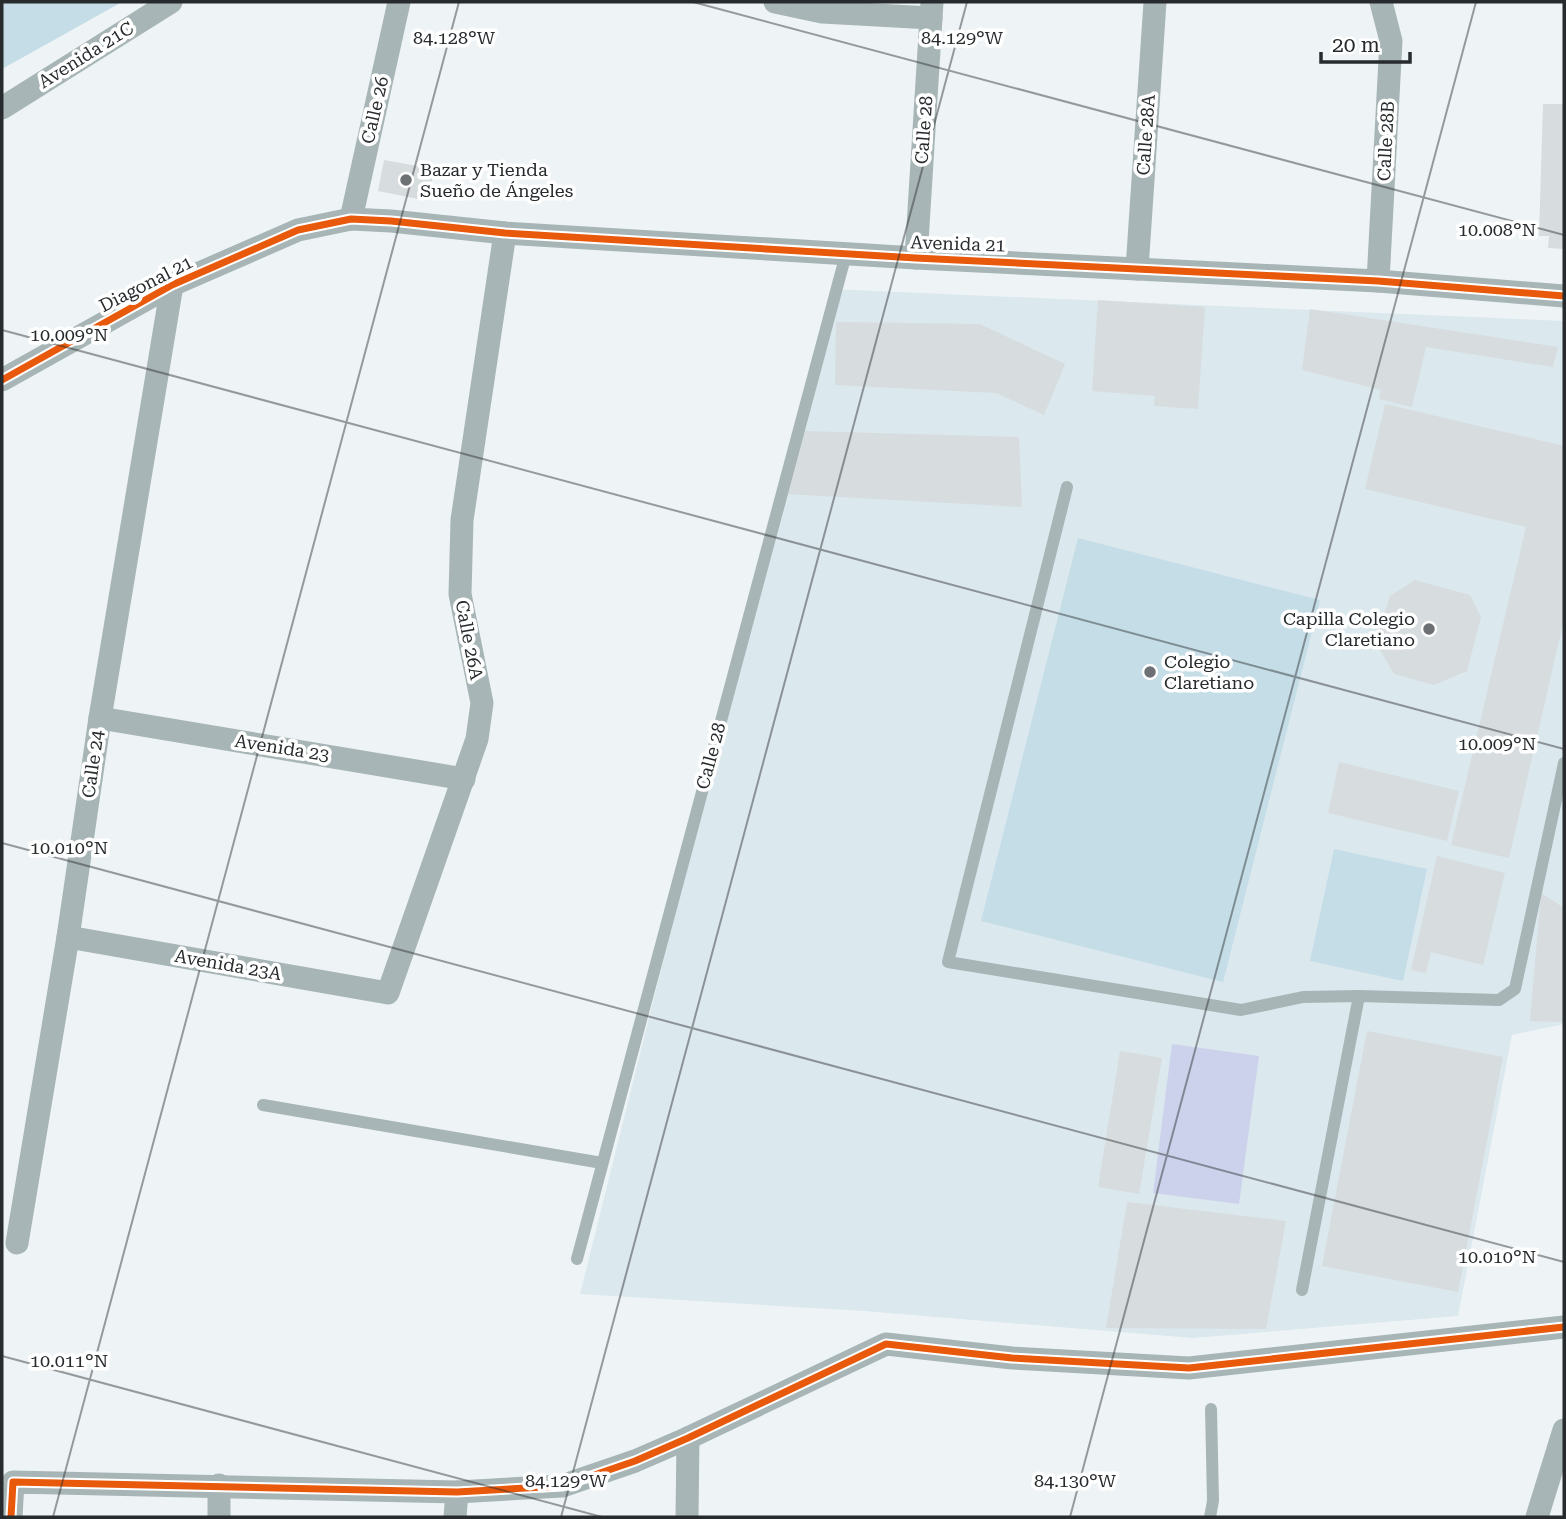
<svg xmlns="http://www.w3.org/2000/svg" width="1566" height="1519" font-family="'Roboto Serif',serif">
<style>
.built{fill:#dbe8ee}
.green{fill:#c5dde7}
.water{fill:#ccd2eb}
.building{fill:#d7dcde}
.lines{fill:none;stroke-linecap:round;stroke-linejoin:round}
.service{stroke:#a8b5b6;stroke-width:12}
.minor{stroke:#a8b5b6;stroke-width:23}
.cycleway-casing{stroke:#fff;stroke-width:11}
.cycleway{stroke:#e8590c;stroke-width:7}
.ticks{fill:none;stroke:#272b2d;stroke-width:2;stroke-opacity:0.45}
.poi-dot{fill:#6d7173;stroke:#fff;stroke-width:2.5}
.labels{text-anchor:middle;stroke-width:7;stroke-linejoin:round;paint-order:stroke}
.street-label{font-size:18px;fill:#272b2d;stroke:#fff}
.poi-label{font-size:18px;fill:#272b2d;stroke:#fff;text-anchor:start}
.ticks-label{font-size:18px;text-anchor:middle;fill:#272b2d;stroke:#fff;stroke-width:7;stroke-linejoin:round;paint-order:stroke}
</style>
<rect width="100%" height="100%" fill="#eef4f6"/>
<polygon class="built" points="831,289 1564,321 1564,1024 1512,1035 1458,1316 1193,1338 864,1311 580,1294"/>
<g class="green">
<polygon points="2,2 122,2 2,69"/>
<polygon points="1078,538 1320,600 1223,982 981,921"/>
<polygon points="1334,849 1427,869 1403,981 1310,961"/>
</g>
<polygon class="water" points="1172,1044 1259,1056 1239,1204 1153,1193"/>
<g class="building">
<polygon points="1543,104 1564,104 1564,249 1548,248 1549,236 1539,236"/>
<polygon points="384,160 434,169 428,201 378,191"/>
<polygon points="1098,300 1205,307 1198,409 1154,406 1155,396 1092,391"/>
<polygon points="1310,309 1558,347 1553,367 1426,347 1412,407 1379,399 1381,390 1302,370"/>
<polygon points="836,322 980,324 1065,364 1044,415 996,393 835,385"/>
<polygon points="1385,404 1564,446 1564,619 1509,858 1451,845 1526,527 1365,489"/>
<polygon points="804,431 1019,437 1022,507 787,494"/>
<polygon points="1415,580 1470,595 1481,617 1467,671 1434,685 1394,674 1375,641 1390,596"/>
<polygon points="1339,762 1459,791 1447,841 1328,813"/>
<polygon points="1437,856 1505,873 1483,965 1431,952 1426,973 1411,970"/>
<polygon points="1541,893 1564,908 1564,1022 1530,1021"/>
<polygon points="1367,1031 1503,1057 1458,1292 1322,1266"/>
<polygon points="1120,1051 1162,1058 1139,1194 1098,1187"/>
<polygon points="1127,1202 1286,1221 1266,1329 1106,1328"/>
</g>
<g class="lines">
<g class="service">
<polyline points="1067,487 948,962 1241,1010 1303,997 1359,996 1499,1000 1515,989 1564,763"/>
<polyline points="263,1105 602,1163"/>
<polyline points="577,1259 846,254"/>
<polyline points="1302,1290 1359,996"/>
<polyline points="1210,1517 1213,1501 1211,1409"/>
</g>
<g class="minor">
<polyline points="775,2 822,12 931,18"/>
<polyline points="2,108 171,2"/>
<polyline points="351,219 399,2"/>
<polyline points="916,258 932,2"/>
<polyline points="1137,269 1155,2"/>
<polyline points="1378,281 1391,41 1381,2"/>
<polyline points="2,380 172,285 298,230 351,219 391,221 505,233 916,258 1378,281 1564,296"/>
<polyline points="100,718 464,779"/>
<polyline points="68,937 388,993 477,739 482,703 460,594 462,520 505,233"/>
<polyline points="17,1243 68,937 100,718 172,285"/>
<polyline points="219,1485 219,1517"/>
<polyline points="11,1517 13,1482 457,1492 562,1486 635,1461 688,1438 886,1344 1012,1358 1189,1368 1564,1327"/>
<polyline points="455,1517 457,1492"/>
<polyline points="687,1517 688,1438"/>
<polyline points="1537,1517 1564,1430"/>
</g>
<defs>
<g id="cycleway">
<polyline points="2,380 172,285 298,230 351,219 391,221 505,233 916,258 1378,281 1564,296"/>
<polyline points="11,1517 13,1482 457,1492 562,1486 635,1461 688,1438 886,1344 1012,1358 1189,1368 1564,1327"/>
</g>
</defs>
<use href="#cycleway" class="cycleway-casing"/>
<use href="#cycleway" class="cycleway"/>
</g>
<path class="ticks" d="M693,2L1564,235M2,330L1564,749M2,843L1564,1262M2,1356L602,1517M53,1517L459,2M561,1517L967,2M1070,1517L1476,2"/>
<g class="poi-dot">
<circle cx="406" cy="180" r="7"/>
<circle cx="1429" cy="629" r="7"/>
<circle cx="1150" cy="672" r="7"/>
</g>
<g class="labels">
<g class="street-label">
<text transform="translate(86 55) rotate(-32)" y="6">Avenida 21C</text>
<text transform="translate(375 110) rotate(-77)" y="6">Calle 26</text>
<text transform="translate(924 130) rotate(-86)" y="6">Calle 28</text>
<text transform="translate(1146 135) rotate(-86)" y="6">Calle 28A</text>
<text transform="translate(1386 141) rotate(-87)" y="6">Calle 28B</text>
<text transform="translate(958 244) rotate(2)" y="6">Avenida 21</text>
<text transform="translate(146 284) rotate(-27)" y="6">Diagonal 21</text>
<text transform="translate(469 640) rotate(79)" y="6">Calle 26A</text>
<text transform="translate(282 748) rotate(9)" y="6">Avenida 23</text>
<text transform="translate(711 756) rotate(-75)" y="6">Calle 28</text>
<text transform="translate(93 764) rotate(-82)" y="6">Calle 24</text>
<text transform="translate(228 965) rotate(10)" y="6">Avenida 23A</text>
</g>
<g class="poi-label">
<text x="420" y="176">Bazar y Tienda<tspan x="420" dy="21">Sueño de Ángeles</tspan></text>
<text x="1415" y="625" text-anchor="end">Capilla Colegio<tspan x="1415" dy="21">Claretiano</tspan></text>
<text x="1164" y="668">Colegio<tspan x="1164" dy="21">Claretiano</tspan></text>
</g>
</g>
<g class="ticks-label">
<text x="454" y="44">84.128°W</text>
<text x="962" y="44">84.129°W</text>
<text x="1497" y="236">10.008°N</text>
<text x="69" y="341">10.009°N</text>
<text x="1497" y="750">10.009°N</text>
<text x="69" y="854">10.010°N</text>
<text x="1497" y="1263">10.010°N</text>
<text x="69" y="1367">10.011°N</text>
<text x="566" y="1487">84.129°W</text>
<text x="1075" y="1487">84.130°W</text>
</g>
<rect width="1566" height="1519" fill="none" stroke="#272b2d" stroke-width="7"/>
<path d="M1321 52v10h89v-10" fill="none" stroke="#272b2d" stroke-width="3.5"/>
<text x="1332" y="52" font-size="21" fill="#272b2d" stroke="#ffffff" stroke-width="5" paint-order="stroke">20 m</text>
</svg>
